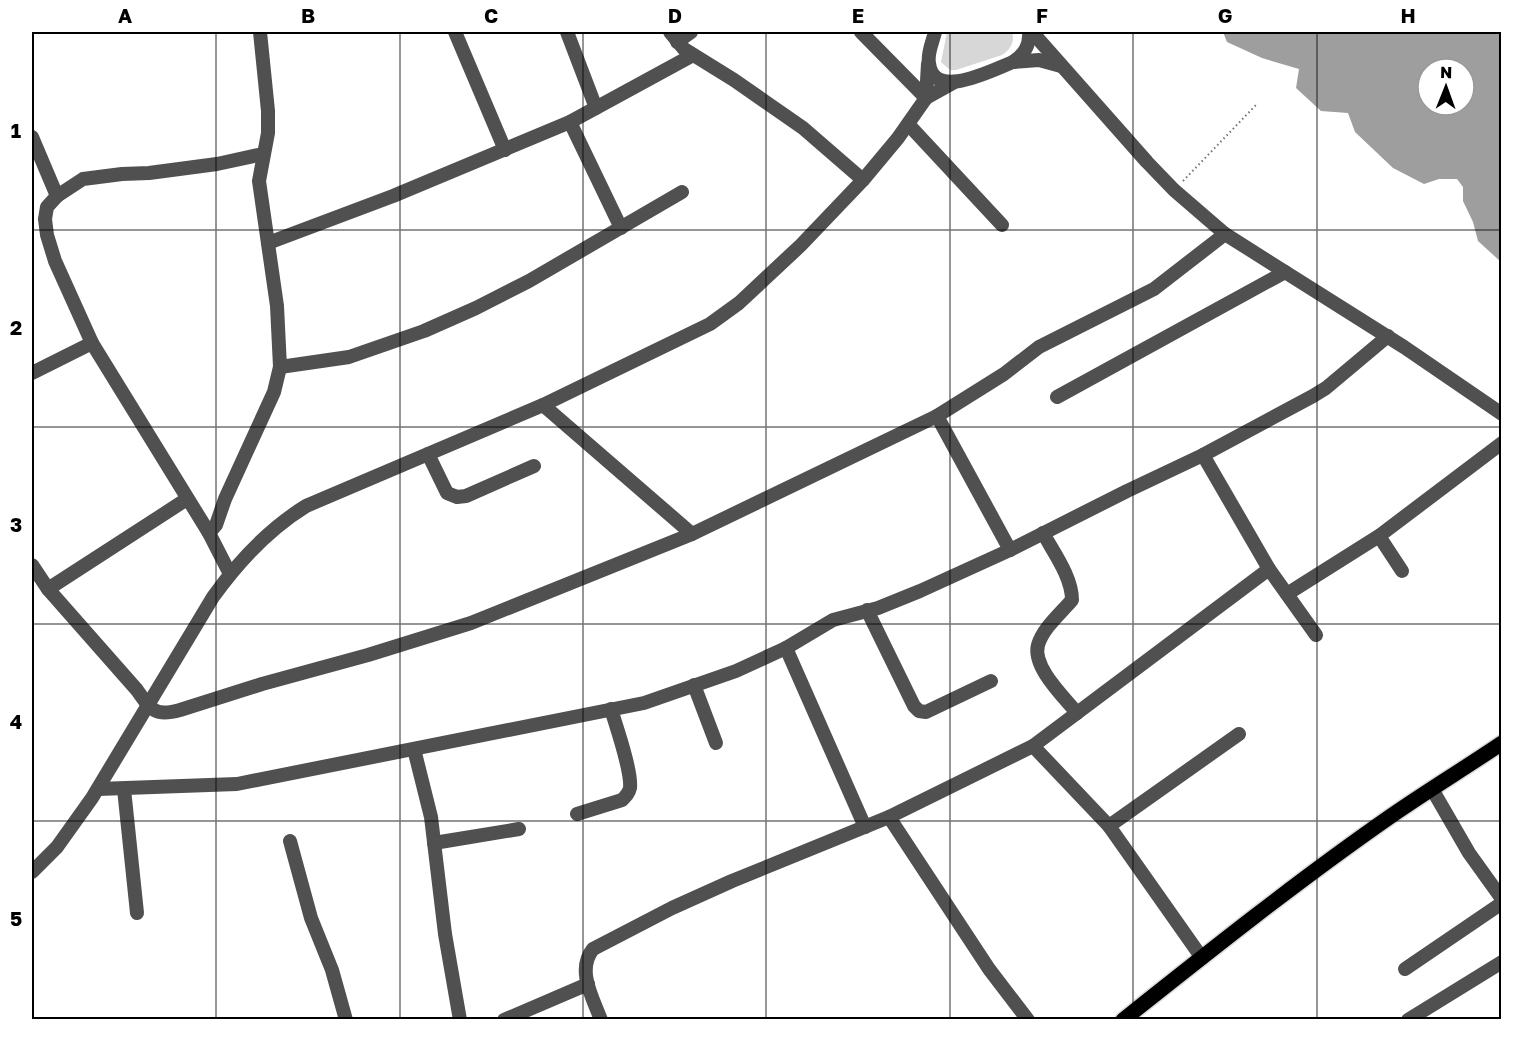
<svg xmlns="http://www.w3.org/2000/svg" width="1533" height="1051" font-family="'Golos Text',sans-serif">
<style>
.green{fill:#d7d7d7}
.water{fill:#9e9e9e;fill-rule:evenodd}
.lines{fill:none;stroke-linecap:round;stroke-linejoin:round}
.major-casing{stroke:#dbdbdb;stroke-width:18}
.path{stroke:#727272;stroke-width:2;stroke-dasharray:1.5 3;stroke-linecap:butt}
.minor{stroke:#505050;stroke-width:14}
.major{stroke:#000;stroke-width:15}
.grid{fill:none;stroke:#000;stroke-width:1.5;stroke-opacity:0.55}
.neatline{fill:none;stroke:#000;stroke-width:2}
.grid-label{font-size:20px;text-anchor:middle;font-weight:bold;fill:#000}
</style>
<rect width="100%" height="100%" fill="#fff"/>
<path class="green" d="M947,32H1012C1015,41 1011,49 1002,55L956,70H950L941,62Z"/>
<path class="water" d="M1223,32H1501V262L1478,241L1473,222L1463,201V187L1457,179H1439L1424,184L1393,168L1355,132L1348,113L1321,111L1296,88L1299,69L1262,58L1227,42ZM1428,69H1464V105H1428Z"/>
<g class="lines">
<defs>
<path id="major" d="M1123,1020C1211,950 1299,880 1391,816C1427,791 1465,768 1502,743"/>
</defs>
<use href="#major" class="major-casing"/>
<polyline class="path" points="1183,181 1256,105"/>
<g class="minor">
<polyline points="455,32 505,150"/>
<polyline points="567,32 596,108"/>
<polyline points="670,32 684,49 734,80 803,128 863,180"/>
<path d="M935,32C933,41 927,53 929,63C933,102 994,69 1013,62C1025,54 1030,45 1029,32"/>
<polyline points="1032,32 1147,162 1174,190 1225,234 1404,347 1502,414"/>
<polyline points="677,42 691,32"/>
<polyline points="1013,62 1039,60 1061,66"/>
<polyline points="928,64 926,98 953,83"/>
<polyline points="570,122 621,228"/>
<polyline points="908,124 1002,225"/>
<polyline points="32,137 57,196"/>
<polyline points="268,243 393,196 570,122 693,55"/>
<polyline points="280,367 349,357 424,331 476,308 529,281 682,192"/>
<polyline points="32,373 92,343"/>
<polyline points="1057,397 1285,272"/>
<polyline points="543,405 692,534"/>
<polyline points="937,416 1010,550"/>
<polyline points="428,454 447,493 457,497 466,496 534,466"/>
<polyline points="1203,455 1269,569 1316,635"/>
<polyline points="209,533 216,525 225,499 274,392 280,367 277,306 259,181 268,133 268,111 260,32"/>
<path d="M1043,533C1054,553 1072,577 1072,600C1061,613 1043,628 1038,645C1032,667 1064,697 1077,713"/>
<polyline points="1379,536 1402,571"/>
<path d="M32,565L48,589L137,690C151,710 155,717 180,710L262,684L368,655L471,623L692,534L937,416L1004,374L1039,347L1154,289L1225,234"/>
<polyline points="230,574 209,533 92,343 55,261 47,235 45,219 47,207 57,196 83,179 122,174 149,173 217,164 263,154"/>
<polyline points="48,589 187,499"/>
<polyline points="1287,594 1379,536 1502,443"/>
<polyline points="867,610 914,706 919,711 926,712 991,681"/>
<polyline points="786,648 865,827"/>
<polyline points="694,685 716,743"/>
<polyline points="1033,746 1109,826 1202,958"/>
<polyline points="414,749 431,817 445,934 460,1020"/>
<polyline points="98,789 237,784 644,703 736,671 786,648 833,620 878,608 920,591 1010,550 1127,491 1203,455 1313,396 1326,388 1388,336"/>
<polyline points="124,789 137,913"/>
<polyline points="1432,789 1469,853 1502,899"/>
<path d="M577,814L622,800C626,796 629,793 630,788C632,771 616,726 611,709"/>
<polyline points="889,817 989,969 1028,1020"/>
<polyline points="1109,826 1239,734"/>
<polyline points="290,841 311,918 332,970 346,1020"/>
<polyline points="434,843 519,829"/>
<path d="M32,872L57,847L92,798L213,597C238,562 269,529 306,506L543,405L710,324L739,303L801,245L863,180L898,138L926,98L861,32"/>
<polyline points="1405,969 1502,903"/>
<polyline points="504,1020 588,984"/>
<path d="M601,1020C593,998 576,970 593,949L672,908L732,881L889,817L1033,746L1269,569"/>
<polyline points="1408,1020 1502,962"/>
</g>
<use href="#major" class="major"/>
</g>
<path class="grid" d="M216,32V1020M400,32V1020M583,32V1020M766,32V1020M950,32V1020M1133,32V1020M1317,32V1020M32,230H1502M32,427H1502M32,624H1502M32,821H1502"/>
<rect width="1533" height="1051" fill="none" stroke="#ffffff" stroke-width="66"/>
<g transform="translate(1446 87) rotate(1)"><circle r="28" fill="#ffffff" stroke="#999999" stroke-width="1.5"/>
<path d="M0-4.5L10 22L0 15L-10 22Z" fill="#000000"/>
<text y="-9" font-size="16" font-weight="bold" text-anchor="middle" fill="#000000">N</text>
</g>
<rect x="33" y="33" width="1467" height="985" class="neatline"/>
<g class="grid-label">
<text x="125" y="23">A</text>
<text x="308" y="23">B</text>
<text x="491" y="23">C</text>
<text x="675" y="23">D</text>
<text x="858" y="23">E</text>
<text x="1042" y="23">F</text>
<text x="1225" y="23">G</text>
<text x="1408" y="23">H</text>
<text x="16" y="138">1</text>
<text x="16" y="335">2</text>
<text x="16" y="532">3</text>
<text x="16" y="729">4</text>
<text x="16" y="926">5</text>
</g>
</svg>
